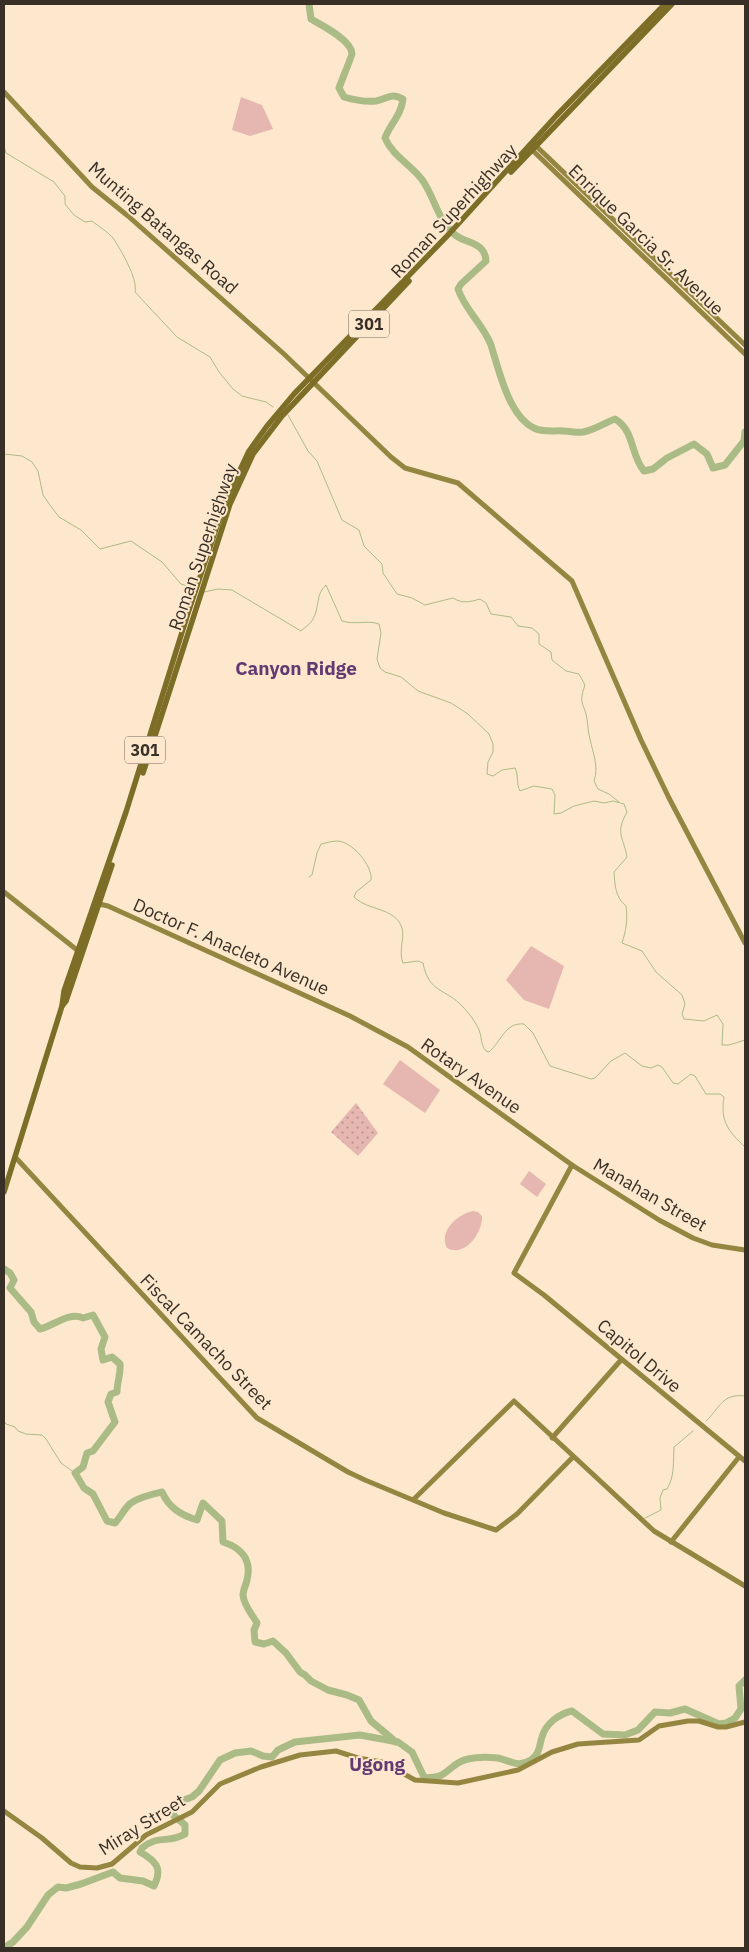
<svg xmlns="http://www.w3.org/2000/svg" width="749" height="1952" font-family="'IBM Plex Sans',sans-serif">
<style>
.grass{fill:url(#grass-dots)}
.park{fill:#e6b6b0}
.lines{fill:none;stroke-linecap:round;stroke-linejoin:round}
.stream{stroke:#abbb85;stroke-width:1}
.river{stroke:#abbb85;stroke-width:7}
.secondary{stroke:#948640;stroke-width:5}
.primary{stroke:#7c6e27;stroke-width:5.5}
.labels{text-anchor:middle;stroke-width:4;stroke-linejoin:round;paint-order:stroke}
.shield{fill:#fde8ce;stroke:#736758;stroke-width:1}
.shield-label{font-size:16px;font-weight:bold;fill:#383026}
.street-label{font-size:18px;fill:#383026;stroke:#fde8ce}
.neighbourhood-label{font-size:19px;font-weight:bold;fill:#623a72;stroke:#fde8ce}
</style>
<defs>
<pattern id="grass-dots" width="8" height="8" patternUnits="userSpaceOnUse" patternTransform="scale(1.25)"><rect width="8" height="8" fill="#e6b6b0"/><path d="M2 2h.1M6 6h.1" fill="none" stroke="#bb948f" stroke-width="1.8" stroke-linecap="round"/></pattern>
</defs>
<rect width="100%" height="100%" fill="#fde8ce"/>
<polygon class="grass" points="356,1103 378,1133 358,1156 331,1132"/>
<g class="park">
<polygon points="241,97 262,105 273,129 250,136 232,130"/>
<polygon points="531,946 564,966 549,1009 524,1000 506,980"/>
<polygon points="400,1060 440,1090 425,1113 383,1084"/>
<polygon points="529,1171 546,1184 537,1197 520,1184"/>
<path d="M473,1211L478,1212L482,1216C483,1232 465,1258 447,1248C438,1231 458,1214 473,1211Z"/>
</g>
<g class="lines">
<g class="stream">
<path d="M4,146L6,153L54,182L65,196V204L74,215L85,222L92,221C98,226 108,232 113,238C121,250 138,279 135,292L177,337L210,357L219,372L233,389L242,396L266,402L273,407"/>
<path d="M288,415L308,451L317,461L342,520L359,530L364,546L382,564L383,573L397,594L412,598L425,605L453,598C463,604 469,602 480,599L486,603L491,614L511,617L518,626L532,628L539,634V644L551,652L552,660L566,671L579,674L585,685C578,705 584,702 587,719C588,725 588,732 590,739C593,754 599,766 594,781L598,789L609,794L619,802"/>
<polyline points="4,454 22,456 32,462 38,471 43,495 50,505 59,517 81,530 100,549 131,541 162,562 181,584 193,588"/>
<path d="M204,592L218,589L232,590L301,631C305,627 311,624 313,619C320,607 315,595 326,585L342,621C355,625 368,620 379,624L381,633L377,659L380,668L385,672L401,677L418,691L451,703L468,714L489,734L493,744V752L488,762L487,774L493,776L502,770L515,768C519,776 516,784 520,791L534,786L552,789L555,795L554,814L561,813L574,806L594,801L604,803L613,801L624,804L627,812C615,834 623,835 627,857L614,872C615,885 615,897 626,906C628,919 626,931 622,943L642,951L656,972L682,995L685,1004L682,1014L684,1019L704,1021L717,1015L723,1024L722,1045H729L745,1040"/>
<path d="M309,877L312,875L317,853L321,844C326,843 332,841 337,841C352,841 373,866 371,880L356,892L354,897C368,911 395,907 402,928C405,939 398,951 403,963L418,961L423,963C429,994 446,988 463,1007C469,1013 478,1025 480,1033C482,1040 481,1045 486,1051L489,1052C501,1042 505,1022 524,1024L533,1033L550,1066L591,1079L595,1078L611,1061L625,1053L642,1066L651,1068L658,1065L662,1067L673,1083L678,1084L691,1074L695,1076L706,1094H720L724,1097C720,1121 728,1131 745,1147"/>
<polyline points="4,1421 6,1424 15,1427 18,1431 26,1434 42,1435 46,1439 61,1463 75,1473"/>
<path d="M706,1421C720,1408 722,1393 745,1396"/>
<path d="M645,1518L661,1510L660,1498L663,1490L667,1489C675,1476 673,1462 674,1447L693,1431"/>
</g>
<g class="river">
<path d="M309,4L311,19C321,25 352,40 352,54C351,58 341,82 339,88L344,97C354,100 366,102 376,101C388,99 390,92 403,99C401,116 390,124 385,138C393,157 412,165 423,181C435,199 438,220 454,234C465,244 485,241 486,261L461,284L458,289C465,310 483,324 491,345C499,371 509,416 534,428C544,433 555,430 564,431C571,431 576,433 583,432C595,430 604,423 615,419C635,431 630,454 644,471L653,469L667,458L694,444L707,454L713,468L725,465L744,441L745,432"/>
<path d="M4,1269L10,1273L14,1280L10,1288L31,1312L34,1322L40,1329C53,1326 70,1311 83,1318L93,1315L105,1337L101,1349L103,1360L112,1357L120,1364C121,1374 117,1382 117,1392L111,1394L108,1402L115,1422L93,1451L87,1453L83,1467L75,1473L84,1488L93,1494L107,1521L115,1523C121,1517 125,1507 131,1503C139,1497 153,1494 162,1492C169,1508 181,1515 197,1520L203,1503L222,1521L223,1542C242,1548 252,1560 247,1580C246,1585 243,1590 243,1595C244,1606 252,1614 257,1623L254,1630L255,1642L264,1644L273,1641L286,1653L300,1672L305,1675L311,1681L328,1690L347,1695L359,1700L371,1721L396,1742"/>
<path d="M4,1948L13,1942L27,1927L48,1895L58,1887L66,1888L81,1884L113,1872L120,1878L143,1881L154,1886C163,1868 156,1861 140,1852L142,1848C159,1834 168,1844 185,1834V1825L173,1815L176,1803L192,1797L199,1791L220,1760L235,1753L251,1751L263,1756L272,1757L278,1750L295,1742L360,1735L398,1742L412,1752L424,1777C448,1781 448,1763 468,1759C476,1757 489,1757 498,1758C511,1761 518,1768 531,1760C540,1754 539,1746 542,1737C546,1723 559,1714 572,1711L603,1734L625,1735L638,1730L655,1712L670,1713L685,1709L719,1724L726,1723L735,1718L741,1709L739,1686L745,1680"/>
</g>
<g class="secondary">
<polyline points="4,92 92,187 128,216 284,354 391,457 405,468 458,483 572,581 641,740 669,798 745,943"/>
<polyline points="534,144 745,345"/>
<polyline points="529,147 745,354"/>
<polyline points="4,892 77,950"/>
<polyline points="95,903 108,906 350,1016 408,1047 572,1165 659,1220 693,1238 712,1245 745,1250"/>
<polyline points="16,1158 257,1418 348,1472 365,1480 444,1513 496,1530 517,1514 573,1457"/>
<polyline points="572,1165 514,1273 544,1295 745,1461"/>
<polyline points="552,1438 621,1360"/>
<polyline points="414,1499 514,1401 654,1531 745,1586"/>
<polyline points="671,1542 739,1457"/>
<polyline points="4,1811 42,1838 71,1863 80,1867 97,1868 112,1864 146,1835 192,1812 220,1784 261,1767 300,1755 336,1751 358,1758 382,1762 415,1780 458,1783 518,1770 552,1752 578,1744 639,1740 659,1726 688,1721 699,1721 718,1727 726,1727 745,1722"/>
</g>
<g class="primary">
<polyline points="511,172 672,4"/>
<polyline points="143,773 230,504 253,454 282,416 409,281"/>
<polyline points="62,1006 66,1001 112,865"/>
<polyline points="4,1192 62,1006 64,991 126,812 188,613 225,502 249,451 267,426 294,394 449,234 556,116 665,4"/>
</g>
</g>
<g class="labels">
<g class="shield">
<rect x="349" y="310.5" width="40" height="27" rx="4"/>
<rect x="125" y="736.5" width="40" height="27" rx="4"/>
</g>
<g class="shield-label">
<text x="369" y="330">301</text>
<text x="145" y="756">301</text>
</g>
<g class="street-label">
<text transform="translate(454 211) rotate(-47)" y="6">Roman Superhighway</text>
<text transform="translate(163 228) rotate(41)" y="6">Munting Batangas Road</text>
<text transform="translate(646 240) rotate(44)" y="6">Enrique Garcia Sr. Avenue</text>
<text transform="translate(203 547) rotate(-71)" y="6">Roman Superhighway</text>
<text transform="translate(231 947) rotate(24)" y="6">Doctor F. Anacleto Avenue</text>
<text transform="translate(471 1076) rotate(35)" y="6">Rotary Avenue</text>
<text transform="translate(650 1195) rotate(30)" y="6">Manahan Street</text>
<text transform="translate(206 1342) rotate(46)" y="6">Fiscal Camacho Street</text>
<text transform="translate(639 1356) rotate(40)" y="6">Capitol Drive</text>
<text transform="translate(142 1825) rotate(-32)" y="6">Miray Street</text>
</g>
<g class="neighbourhood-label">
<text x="296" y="675">Canyon Ridge</text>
<text x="377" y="1771">Ugong</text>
</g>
</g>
<rect width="749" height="1952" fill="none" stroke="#383026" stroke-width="10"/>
</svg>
